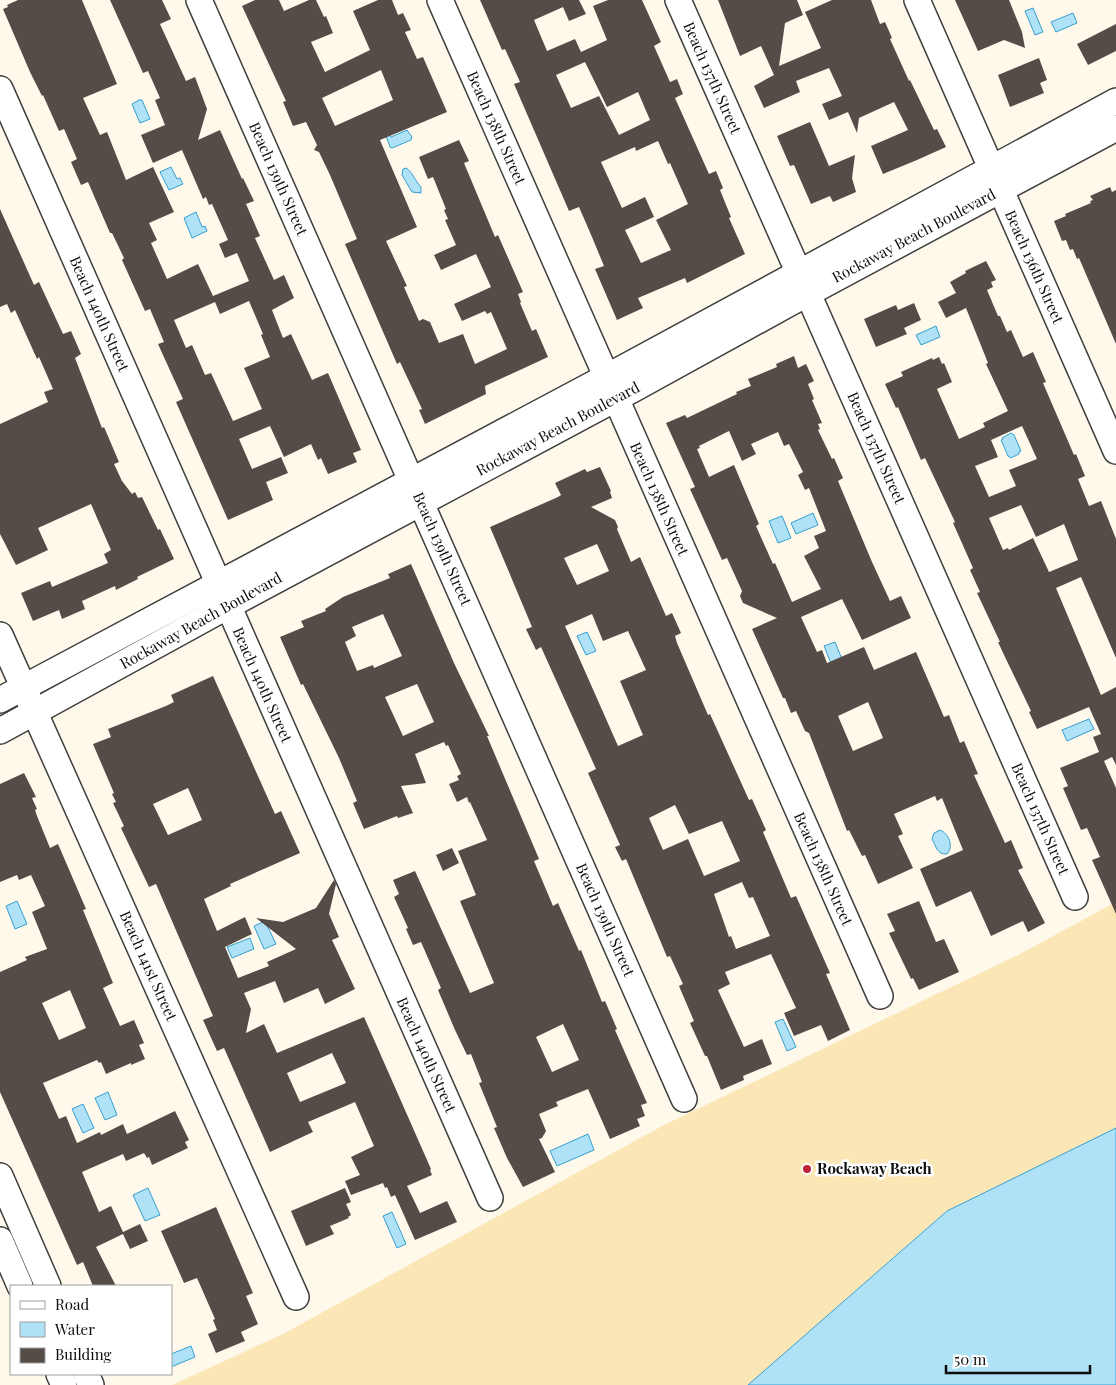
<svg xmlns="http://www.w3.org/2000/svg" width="1116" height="1385" font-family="'Playfair Display',serif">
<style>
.sand{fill:#fbe6b6}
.water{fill:#afe2f7;stroke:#349fcf}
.building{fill:#554c48;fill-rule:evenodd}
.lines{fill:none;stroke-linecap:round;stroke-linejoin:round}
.minor-casing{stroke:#3f3f3f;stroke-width:28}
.minor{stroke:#fff;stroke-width:25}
.poi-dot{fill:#be2237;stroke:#fff;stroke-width:2}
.labels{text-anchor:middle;stroke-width:5;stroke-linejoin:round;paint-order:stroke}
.street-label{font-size:15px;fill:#0c0c0c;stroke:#fff}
.poi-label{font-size:15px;font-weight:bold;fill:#0c0c0c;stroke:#fff;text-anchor:start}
</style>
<rect width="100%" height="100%" fill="#fff9eb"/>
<polygon class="sand" points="1116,902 1116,1128 946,1211 748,1385 172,1385 283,1334 664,1125 1020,954"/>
<g class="water">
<polygon points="1033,8 1043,32 1035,35 1025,11"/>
<polygon points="1073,13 1077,23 1056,32 1051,22"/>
<polygon points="139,100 142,100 150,119 140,123 132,104"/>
<polygon points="407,130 412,137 411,140 392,148 390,147 386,136 390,135 391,137"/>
<polygon points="171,167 177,179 180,178 183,184 169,190 160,172"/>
<path d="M406,168C412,171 415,181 421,187V193L412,192L402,175L403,169Z"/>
<polygon points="196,212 202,227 205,226 207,231 192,238 184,218"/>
<polygon points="936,326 940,337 921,345 916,335"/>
<polygon points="1011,433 1014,435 1021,451 1019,452 1019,454 1011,458 1008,456 1001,440 1003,439 1002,438"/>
<polygon points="813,513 818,525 796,534 791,523"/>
<polygon points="782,516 791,538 778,543 769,521"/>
<polygon points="587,632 596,651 586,655 577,636"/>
<polygon points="835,642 844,664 833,668 824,646"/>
<polygon points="1089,719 1094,729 1067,741 1062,730"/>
<path d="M940,830C949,834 954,846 947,854C937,855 936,846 932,839L934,833Z"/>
<polygon points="17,901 27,924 15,929 6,906"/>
<polygon points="265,921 276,944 264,949 254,926"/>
<polygon points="250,938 254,949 232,958 227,947"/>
<polygon points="783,1019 796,1047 787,1051 775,1022"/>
<polygon points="108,1092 117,1115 105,1120 95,1098"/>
<polygon points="83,1104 94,1128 83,1133 72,1109"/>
<polygon points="1116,1128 1116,1385 748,1385 947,1211"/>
<polygon points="588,1134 594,1150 557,1166 550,1151"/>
<polygon points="148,1188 160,1215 145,1221 133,1195"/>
<polygon points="392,1212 406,1244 397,1248 383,1216"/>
<polygon points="191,1346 195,1357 171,1367 171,1354"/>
</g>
<g class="building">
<path d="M18,0H82L117,84L83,98L100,135L107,132L126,180L153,167L174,212L149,223L157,240L151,243L167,279L198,264L213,296L249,281L237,253L225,258L219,244L228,240L212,204L209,205L206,197L203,199L182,150L153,163L141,135L165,125L155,100L160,98L148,71L143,73L110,0H162L171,19L160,24L186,81L195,77L207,109L198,140L220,130L242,179L243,178L254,201L246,204L260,236L255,238L274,280L284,275L294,298L272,310L283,338L291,334L312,380L328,373L361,450L353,453L357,462L328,474L321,458L318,460L311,444L284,457L270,426L239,439L252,469L281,457L288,473L266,482L273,500L228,520L176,402L183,399L158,344L164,342L150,309L145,311L122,260L124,258L112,233H110L88,182L81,185L71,162L77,159L64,129L59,131L43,95L42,96L30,72L3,9L8,7L7,5ZM249,301L263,334L261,335L270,357L244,368L262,409L233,421L211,373L205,375L192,345L186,348L174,320L215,302L220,314Z"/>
<path d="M255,0H279L284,11L309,0H316L324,17L326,16L333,33L311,42L325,72L370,50L353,11L378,0H392L398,15L403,13L411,30L405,32L417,59L423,57L447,112L380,140L417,227L386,241L407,286L404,287L419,321L423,319L430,322L439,343L463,334L475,364L507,349L491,312L487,314L485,311L462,321L454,304L491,287L476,254L441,270L434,255L456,245L445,220L448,219L444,210L446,209L433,177L428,179L419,157L459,140L469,161L464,163L495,237L498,235L523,292L518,294L521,302L520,303L532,331L536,329L548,357L485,386L486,394L425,424L419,410L422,409L400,362L397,364L345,244L357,239L330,175L319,152L314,150L317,145L306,122L293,126L283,102L286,101L242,6ZM381,70L393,100L335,126L322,98Z"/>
<path d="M480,0H579L586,14L569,21L563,7L534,20L547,51L575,39L581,52L607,40L593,6L608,0H642L661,42L654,46L670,82L677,79L683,94L675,98L709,174L716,171L723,188L720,190L731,217L729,218L745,254L687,283L685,278L638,298L643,308L617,320L595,269L604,266L592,237L579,207L569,211L514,84L520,82L505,49L502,50ZM585,62L607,107L638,92L650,120L619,135L599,96L571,108L556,75ZM658,141L668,164L670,163L688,204L656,220L671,250L641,263L625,230L654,217L645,197L622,208L601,162L635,147L636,151Z"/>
<polygon points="718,0 797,0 803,15 785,23 779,66 821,48 805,12 832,0 871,0 880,24 885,22 892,38 890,39 909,81 910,80 934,130 937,129 946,147 917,160 883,174 871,146 908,130 894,102 859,118 857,133 848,112 829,120 822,104 842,96 829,68 796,81 800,92 764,108 754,86 774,75 761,46 740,56"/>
<polygon points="955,0 1009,0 1022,32 1025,48 1004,40 978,51"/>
<polygon points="1116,24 1116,51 1088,65 1077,44"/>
<polygon points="1039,58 1047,80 1040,83 1044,93 1010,107 998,75"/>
<polygon points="810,122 829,166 855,155 852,178 856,192 833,202 830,196 811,204 794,165 790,166 777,136"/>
<polygon points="1110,187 1112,192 1116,190 1116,344 1079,258 1077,259 1073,249 1070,250 1066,240 1062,241 1054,221 1066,216 1065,214 1091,203 1090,201 1093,200 1090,196"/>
<polygon points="0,209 34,285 39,282 63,334 71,331 81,354 75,358 102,428 104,427 119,462 114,464 122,481 132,494 135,492 138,498 142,497 158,530 160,529 174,559 137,577 138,579 116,590 115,586 82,601 85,609 62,619 59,610 33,621 21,593 50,581 52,587 108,563 104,554 111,550 91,504 38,528 48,550 16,565 0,534 0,424 48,402 44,392 53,389 39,357 37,359 15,310 11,313 7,304 0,307"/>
<path d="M986,261L996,280L991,282L993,287L987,290L998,316H1000L1007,332L1011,330L1023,357L1033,352L1046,382L1043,383L1074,455L1076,454L1085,476L1078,479L1089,506L1101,501L1116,539V658L1081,577L1056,588L1101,695L1116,687V765L1112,757L1104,761L1116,788V914L1092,860L1100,857L1087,828L1081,830L1063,788L1068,786L1060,768L1099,752L1093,737L1101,734L1089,707L1037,729L1029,712L1031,711L1005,657L998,642H1000L977,593L980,592L970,570L973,568L953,523L955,522L925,458L921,460L898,407L896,408L885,384L903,376L901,372L932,358L933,360L939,357L942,364L944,363L952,382L937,389L959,439L985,427L983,423L1008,411L986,364L988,363L966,308L946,318L938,302L956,293L950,282L966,273L965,271ZM1022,426L1037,459L1009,470L1016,486L989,497L975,466L998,457L991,440ZM1021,505L1036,537L1064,524L1078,560L1049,572L1033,538L1009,550L1008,548L1003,550L989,518Z"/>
<polygon points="914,303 921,320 904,328 907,334 876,347 864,319 896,305 898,310"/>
<path d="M794,356L798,368L806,364L814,381L808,384L814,399L812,400L822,423L818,424L820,429L818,430L832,459L834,458L843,478L838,481L872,562L890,601L901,596L911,618L862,640L842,599L801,617L817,652L822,650L827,663L864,647L874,670L916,652L944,717L949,715L960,743L964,741L978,774L974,775L1005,843L1011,840L1023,868L1018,870L1045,923L1028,932L1023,921L991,936L971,891L936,907L920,869L963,850L942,798L937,801L935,796L894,814L903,834L898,836L913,868L878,884L865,855L862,856L849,830L847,831L809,733L805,731L796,711L791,713L785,698H783L752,629L777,618L743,603L740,596L742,591L727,558L722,560L690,489L695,487L666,423L685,415L687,418L737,394L736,392L751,386L748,379L777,367L776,364ZM729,431L742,461L756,454L751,444L778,432L784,446L789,444L803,472L798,475L805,490L809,488L826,531L814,536L819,548L804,556L821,589L792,602L775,563L773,564L756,526L759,524L734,465L709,477L697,449L700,448L699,446ZM868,702L883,738L853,751L838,716Z"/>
<path d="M600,467L611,491L610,492L612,498L591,507L615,520L618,527L617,529L631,562L640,557L666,616L672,613L681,633L675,636L677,643L708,715L710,714L749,800L752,799L766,830L763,832L791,898L796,896L830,973L826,974L850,1030L828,1041L821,1025L794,1036L784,1013L796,1008L771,954L725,972L730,984L718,990L744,1047L762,1039L772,1064L743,1076L744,1080L721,1090L707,1056H705L690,1023L694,1021L679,986L683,984L670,956L667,957L626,859L622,861L615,847L620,845L588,773L596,769L541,647L536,650L526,629L532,627L490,527L558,497L561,495L555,483L585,469L587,472ZM597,544L609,571L577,585L564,558ZM592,614L603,641L628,631L646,670L620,681L643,735L618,746L565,626ZM675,805L689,834L722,821L740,861L704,876L688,839L663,850L649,818ZM742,882L749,898L753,897L770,936L736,949L731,936L729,937L714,894Z"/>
<path d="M411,564L454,663L489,736H487L539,859L534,861L553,906L558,903L579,951L581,950L602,1002L605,1001L617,1029L615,1030L647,1103L641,1105L645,1116L637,1119L640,1126L610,1139L588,1089L556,1102L558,1106L539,1114L546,1131L542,1138L539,1139L555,1172L523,1187L507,1158L494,1128L497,1127L479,1083L482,1082L471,1054L467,1055L455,1030L438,990L441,988L421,942L413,945L406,929L408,928L394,897L399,894L393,880L415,871L470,993L494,983L460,901L476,895L458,851L487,840L470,802L469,803L467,797L457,802L449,784L459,780L457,776L461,774L448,745L446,746L444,742L415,754L426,783L401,786L413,813L398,818L397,816L364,829L353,803L357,801L339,758L303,684L301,685L280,637L304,627L301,621L326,611L325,609L343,597L390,578L388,574ZM383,614L402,656L374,668L373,665L357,671L345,642L356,636L352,627ZM417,684L434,722L403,736L385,697ZM563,1024L579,1060L552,1072L536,1037Z"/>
<path d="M213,676L275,814L281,811L300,853L230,884L231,886L204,899L217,931L245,917L252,934L225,947L238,978L269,966L267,962L296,949L256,918L283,922L316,908L334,880L336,884L329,914L339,937L332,940L355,989L325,1004L318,988L284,1003L275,981L244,993L251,1009L246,1033L264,1024L277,1053L364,1017L431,1169L430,1170L432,1175L407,1186L420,1213L447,1201L457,1222L415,1240L395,1195L391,1197L387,1187L385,1188L383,1183L351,1195L345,1181L360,1175L351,1157L374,1146L355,1102L308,1122L313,1132L270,1152L224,1048L217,1051L203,1020L213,1016L156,884L149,887L121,828L124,826L113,803L116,802L112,794L114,793L93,744L111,737L108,729L166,706L174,702L171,695ZM188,788L202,820L168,835L153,804ZM332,1053L346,1083L300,1102L287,1073Z"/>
<path d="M24,773L36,797L32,798L37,809L35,810L37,816L50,848L58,844L86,909L83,910L113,983L103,988L120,1026L134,1020L144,1043L139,1045L145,1059L131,1065V1063L106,1074L101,1062L99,1063L97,1060L43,1083L59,1119L66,1116L77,1143L100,1132L101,1135L123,1124L127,1134L175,1111L189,1140L185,1142L188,1148L152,1165L149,1157L147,1158L144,1153L126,1161L123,1154L82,1172L99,1212L111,1206L123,1232L140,1224L148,1241L130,1249L123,1234L96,1247L116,1286H93L83,1262L77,1265L0,1092V972L27,960L25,957L47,949L32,912L45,906L31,875L19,880L17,875L0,882V784ZM70,990L86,1028L59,1040L42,1003Z"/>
<polygon points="452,848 459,863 443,871 436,855"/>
<polygon points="919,901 936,942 944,939 959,972 919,990 913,978 911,979 889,933 895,931 887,914"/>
<polygon points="345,1188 351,1202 346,1204 351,1215 348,1217 349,1218 330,1226 334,1234 306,1246 291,1211"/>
<polygon points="216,1207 253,1293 246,1296 258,1324 241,1332 245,1341 216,1353 208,1334 217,1330 213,1320 215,1319 197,1278 184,1283 161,1231"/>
</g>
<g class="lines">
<defs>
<g id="minor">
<polyline points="199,0 684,1099"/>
<polyline points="440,0 880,996"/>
<polyline points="678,0 1075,897"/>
<polyline points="917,0 1116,451"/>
<polyline points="0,89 490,1198"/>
<polyline points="0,635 296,1297"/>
<polyline points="0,700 623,368 1116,101"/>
<polyline points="0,731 228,606 632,390 790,303 1116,128"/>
<polyline points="0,1176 48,1286"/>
<polyline points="0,1240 20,1286"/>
<polyline points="59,1374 64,1385"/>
<polyline points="86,1374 91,1385"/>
</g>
</defs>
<use href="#minor" class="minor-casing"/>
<use href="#minor" class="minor"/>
</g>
<circle class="poi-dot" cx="807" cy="1169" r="5"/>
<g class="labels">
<g class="street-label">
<text transform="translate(712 78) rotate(66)" y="5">Beach 137th Street</text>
<text transform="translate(496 128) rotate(66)" y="5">Beach 138th Street</text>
<text transform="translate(278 179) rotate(66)" y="5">Beach 139th Street</text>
<text transform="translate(914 236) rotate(-28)" y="5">Rockaway Beach Boulevard</text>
<text transform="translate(1034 267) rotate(66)" y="5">Beach 136th Street</text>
<text transform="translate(99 314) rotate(66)" y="5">Beach 140th Street</text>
<text transform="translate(558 429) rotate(-28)" y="5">Rockaway Beach Boulevard</text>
<text transform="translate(876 448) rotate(66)" y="5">Beach 137th Street</text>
<text transform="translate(659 499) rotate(66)" y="5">Beach 138th Street</text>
<text transform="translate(442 549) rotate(66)" y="5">Beach 139th Street</text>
<text transform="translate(201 621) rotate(-29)" y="5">Rockaway Beach Boulevard</text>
<text transform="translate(262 685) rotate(66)" y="5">Beach 140th Street</text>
<text transform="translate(1040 819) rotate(66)" y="5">Beach 137th Street</text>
<text transform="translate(823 869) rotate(66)" y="5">Beach 138th Street</text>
<text transform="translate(605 920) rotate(66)" y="5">Beach 139th Street</text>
<text transform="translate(148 966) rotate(66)" y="5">Beach 141st Street</text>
<text transform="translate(426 1055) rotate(66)" y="5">Beach 140th Street</text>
</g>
<g class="poi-label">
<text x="817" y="1174">Rockaway Beach</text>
</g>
</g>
<rect x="10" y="1285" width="162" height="90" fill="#ffffff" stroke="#9e9e9e"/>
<rect x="20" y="1301" width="25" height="8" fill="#ffffff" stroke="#9e9e9e"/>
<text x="55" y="1310" font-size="15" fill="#0c0c0c">Road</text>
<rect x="20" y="1322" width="25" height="15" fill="#afe2f7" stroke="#9e9e9e"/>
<text x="55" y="1335" font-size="15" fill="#0c0c0c">Water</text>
<rect x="20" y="1348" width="25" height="15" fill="#554c48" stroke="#9e9e9e"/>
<text x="55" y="1360" font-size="15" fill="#0c0c0c">Building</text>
<path d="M946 1365v8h144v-8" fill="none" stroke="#0c0c0c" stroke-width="2.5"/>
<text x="954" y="1365" font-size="15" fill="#0c0c0c" stroke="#ffffff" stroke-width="4" paint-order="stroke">50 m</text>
</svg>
